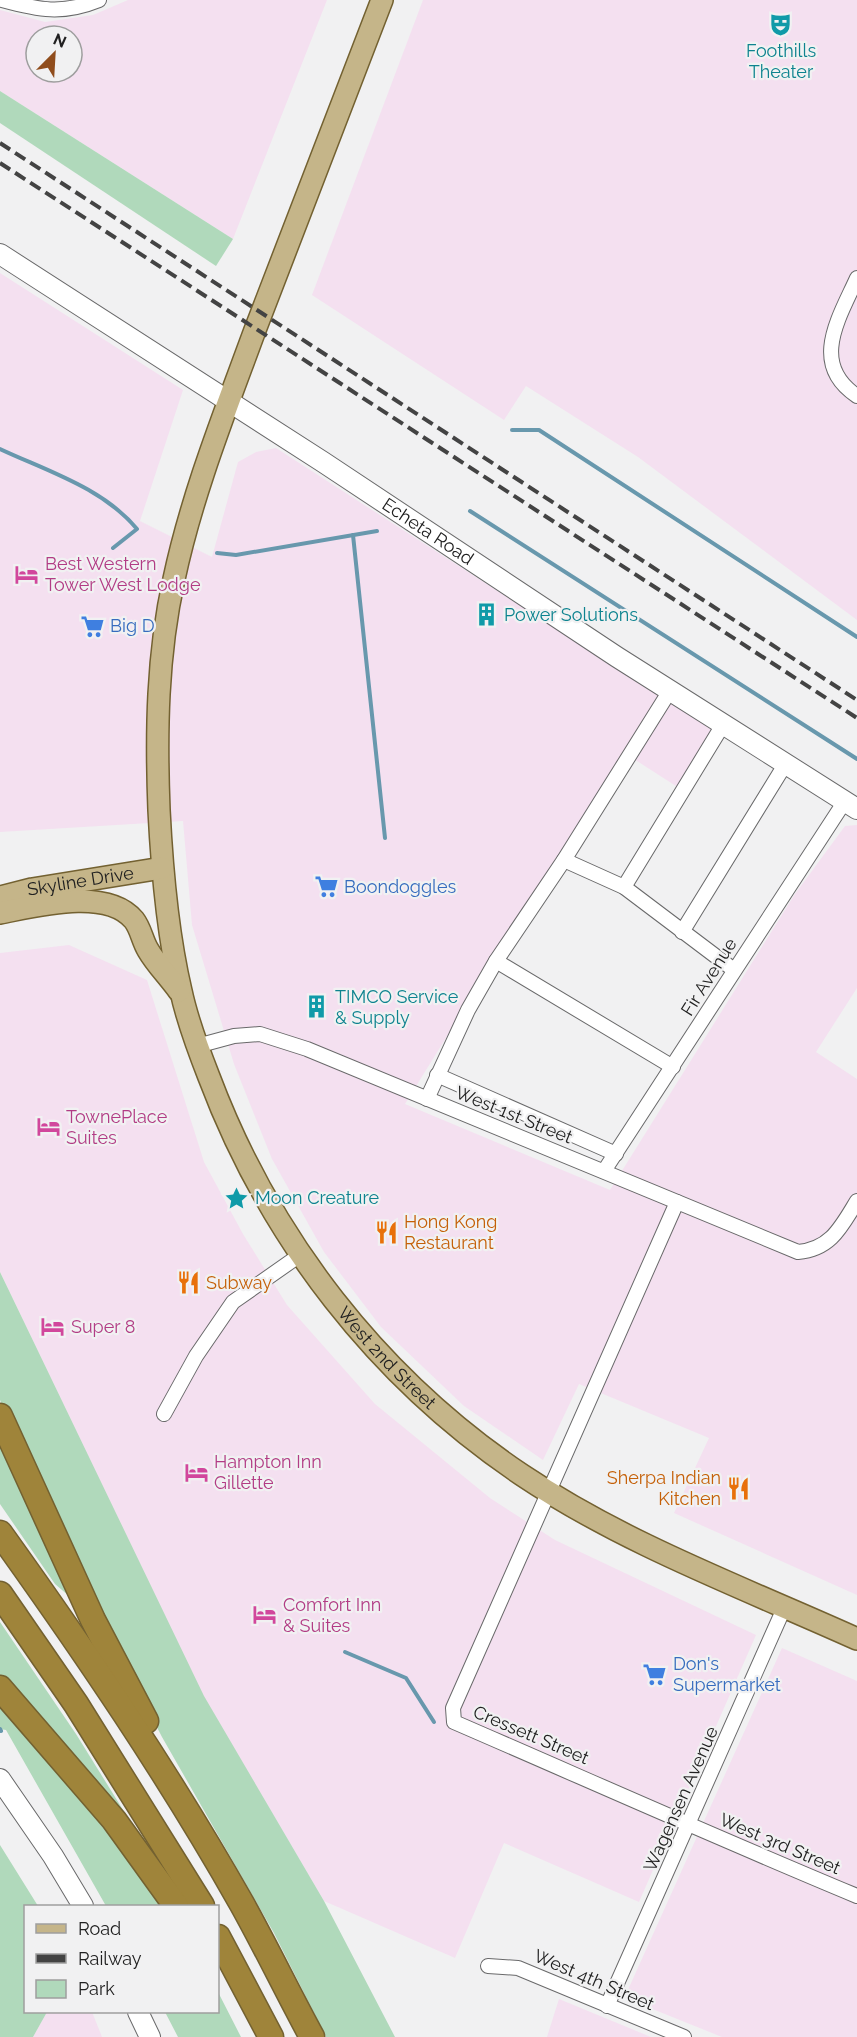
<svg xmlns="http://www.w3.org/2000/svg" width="857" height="2037" font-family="Raleway,sans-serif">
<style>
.commercial{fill:#f4e0f0;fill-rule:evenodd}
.green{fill:#b0d9bb}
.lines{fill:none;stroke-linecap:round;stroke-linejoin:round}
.stream{stroke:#6898ad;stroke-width:4}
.street-casing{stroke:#69696a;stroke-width:16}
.secondary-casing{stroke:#69696a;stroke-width:22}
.primary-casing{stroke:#736131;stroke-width:24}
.highway-casing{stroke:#736131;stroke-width:27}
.street{stroke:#fff;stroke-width:14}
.secondary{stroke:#fff;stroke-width:20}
.primary{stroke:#c5b589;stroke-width:21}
.highway{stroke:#9f843a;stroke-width:24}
.rail{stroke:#434343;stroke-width:4;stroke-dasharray:12 6;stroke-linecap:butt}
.labels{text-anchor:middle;stroke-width:4.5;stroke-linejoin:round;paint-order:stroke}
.culture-label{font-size:18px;fill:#0d838f;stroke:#f1f1f2;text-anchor:start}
.street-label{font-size:18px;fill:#212121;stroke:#f1f1f2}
.hotel-label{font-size:18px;fill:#b23c85;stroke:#f1f1f2;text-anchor:start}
.shop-label{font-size:18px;fill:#366cbe;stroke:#f1f1f2;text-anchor:start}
.food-label{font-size:18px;fill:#c56008;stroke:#f1f1f2;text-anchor:start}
</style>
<rect width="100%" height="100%" fill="#f1f1f2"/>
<g class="commercial">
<path d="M128,0H327L233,239L0,91V10L45,22L93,15ZM36,36H72V72H36Z"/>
<polygon points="423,0 857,0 857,620 638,457 526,386 504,420 312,295"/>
<polygon points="0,273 183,390 140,521 212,557 238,462 256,452 276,448 713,730 679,788 623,752 405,1104 610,1190 795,894 845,826 857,825 857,988 816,1052 857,1079 857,1595 674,1513 709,1438 579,1384 543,1460 464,1406 381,1327 324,1252 272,1159 234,1064 192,925 183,821 0,832"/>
<polygon points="69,945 147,980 204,1162 243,1234 287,1305 375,1404 490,1498 555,1540 756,1635 639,1902 504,1843 455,1958 324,1901 204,1697 0,1272 0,953"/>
<polygon points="782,1648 857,1681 857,2037 722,2037 630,2000 627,1992"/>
<polygon points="559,1999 651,2037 547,2037"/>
<polygon points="47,2012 92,2012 102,2037 33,2037"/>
</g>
<g class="green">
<polygon points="0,91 233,239 216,266 0,123"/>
<polygon points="0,1272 204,1696 324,1901 395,2037 326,2037 274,1933 162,1737 102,1621 5,1413 0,1400"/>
<polygon points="0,1433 69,1596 55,1584 0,1504"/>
<polygon points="0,1622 76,1734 133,1826 0,1677"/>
<polygon points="0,1700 94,1811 163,1906 106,1906 6,1730 0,1729"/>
<polygon points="0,1845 38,1906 26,1906 26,2012 47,2012 33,2037 0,2037"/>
<polygon points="218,1992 241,2037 178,2037 165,2012 218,2012"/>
</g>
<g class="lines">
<g class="stream">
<polyline points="512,430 539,430 857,637"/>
<path d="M0,449C47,471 103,488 137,529L113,548"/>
<polyline points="470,511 857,759"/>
<polyline points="353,535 385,838"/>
<polyline points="217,553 236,555 377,531"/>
<polyline points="345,1652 406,1678 434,1722"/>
<polyline points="0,1729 1,1731"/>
</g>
<defs>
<g id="street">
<path d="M2,0C39,10 62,15 99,0"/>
<path d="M857,278C839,318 809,364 857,396"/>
<polyline points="564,860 624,887 734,970"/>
<polyline points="624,887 724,723"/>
<polyline points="682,932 786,763"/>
<polyline points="496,961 673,1067"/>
<path d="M197,1046L234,1036L260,1034L307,1049L798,1252C831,1249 841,1227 857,1201"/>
<polyline points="437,1075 616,1154"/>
<polyline points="427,1099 468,1010 496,961 564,860 671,689"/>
<polyline points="604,1171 845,801"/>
<path d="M677,1202L453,1708L454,1722C588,1780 722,1840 857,1896"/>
<polyline points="164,1414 196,1356 233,1302 300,1255"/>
<polyline points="488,1966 518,1968 684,2037"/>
<polyline points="607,2006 785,1606"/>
</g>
<g id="secondary">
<path id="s1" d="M0,254L323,462L617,657L857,809"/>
<polyline points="0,1779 53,1856 83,1906"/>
<polyline points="138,2012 150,2037"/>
</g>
<g id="primary">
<path id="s2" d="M382,0C339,110 297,220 255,330C225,412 192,494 174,579C157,655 156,733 159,810C162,870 167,932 181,991C187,1020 198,1049 209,1077C270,1239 378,1378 522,1475C625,1544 744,1588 857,1639"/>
<path id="s3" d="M0,897L32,889L162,868"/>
<path d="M0,913C36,906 107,887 134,920C141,929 142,940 148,950C156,964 169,977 179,991"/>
</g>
<g id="highway">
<polyline points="0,1416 93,1620 146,1721"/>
<path d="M0,1533C86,1653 169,1775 242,1904C266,1947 288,1993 312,2037"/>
<polyline points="0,1594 76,1704 202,1906"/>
<polyline points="0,1688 114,1820 176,1906"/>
<polyline points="218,1937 271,2037"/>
</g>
</defs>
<use href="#street" class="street-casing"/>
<use href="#secondary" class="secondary-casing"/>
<use href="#primary" class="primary-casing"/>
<use href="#highway" class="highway-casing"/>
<use href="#street" class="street"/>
<use href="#secondary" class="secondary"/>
<use href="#primary" class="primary"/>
<use href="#highway" class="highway"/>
<g class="rail">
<polyline points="0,143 857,700"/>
<polyline points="0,163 857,718"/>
</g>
</g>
<defs>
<symbol id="theatre-bare" viewBox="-9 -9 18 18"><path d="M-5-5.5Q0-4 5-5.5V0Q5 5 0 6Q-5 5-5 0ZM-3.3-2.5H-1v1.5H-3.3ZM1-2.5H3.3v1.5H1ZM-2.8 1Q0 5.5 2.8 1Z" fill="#0f9aa8" stroke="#f1f1f2" stroke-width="2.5" paint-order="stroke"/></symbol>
<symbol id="hotel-bare" viewBox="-9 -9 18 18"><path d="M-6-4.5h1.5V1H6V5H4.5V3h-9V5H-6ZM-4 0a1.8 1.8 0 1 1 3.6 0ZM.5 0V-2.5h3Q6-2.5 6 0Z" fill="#d1479c" stroke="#f1f1f2" stroke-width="2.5" paint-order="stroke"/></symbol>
<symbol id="building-bare" viewBox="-9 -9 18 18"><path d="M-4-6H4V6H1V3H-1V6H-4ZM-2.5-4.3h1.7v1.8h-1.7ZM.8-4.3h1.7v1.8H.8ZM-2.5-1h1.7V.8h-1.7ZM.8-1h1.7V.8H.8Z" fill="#0f9aa8" stroke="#f1f1f2" stroke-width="2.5" paint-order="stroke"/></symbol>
<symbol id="supermarket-bare" viewBox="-9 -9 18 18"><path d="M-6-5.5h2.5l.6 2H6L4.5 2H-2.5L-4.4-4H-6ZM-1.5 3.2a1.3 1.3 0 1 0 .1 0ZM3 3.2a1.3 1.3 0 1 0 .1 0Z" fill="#3f7fe0" stroke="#f1f1f2" stroke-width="2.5" paint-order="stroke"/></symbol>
<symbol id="sight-bare" viewBox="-9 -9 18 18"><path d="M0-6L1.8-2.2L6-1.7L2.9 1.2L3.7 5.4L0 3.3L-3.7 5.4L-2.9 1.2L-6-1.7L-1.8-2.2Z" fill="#0f9aa8" stroke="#f1f1f2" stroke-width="2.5" paint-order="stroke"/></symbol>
<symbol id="restaurant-bare" viewBox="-9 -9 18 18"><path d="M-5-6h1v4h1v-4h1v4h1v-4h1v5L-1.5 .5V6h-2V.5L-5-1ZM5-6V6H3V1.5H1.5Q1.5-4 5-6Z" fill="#e8710a" stroke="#f1f1f2" stroke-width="2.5" paint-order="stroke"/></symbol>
</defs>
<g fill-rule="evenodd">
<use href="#theatre-bare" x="764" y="8" width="33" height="33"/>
<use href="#hotel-bare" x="10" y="558" width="33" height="33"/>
<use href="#building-bare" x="470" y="598" width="33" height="33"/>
<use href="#supermarket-bare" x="76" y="610" width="33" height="33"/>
<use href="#supermarket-bare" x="310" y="870" width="33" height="33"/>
<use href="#building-bare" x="300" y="990" width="33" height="33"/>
<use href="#hotel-bare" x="32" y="1110" width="33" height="33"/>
<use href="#sight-bare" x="220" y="1182" width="33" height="33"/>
<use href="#restaurant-bare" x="370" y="1216" width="33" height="33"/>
<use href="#restaurant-bare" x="172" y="1266" width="33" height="33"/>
<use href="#hotel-bare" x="36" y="1310" width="33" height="33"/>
<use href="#hotel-bare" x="180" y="1456" width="33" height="33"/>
<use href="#restaurant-bare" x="722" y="1472" width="33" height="33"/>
<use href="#hotel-bare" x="248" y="1598" width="33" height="33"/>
<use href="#supermarket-bare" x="638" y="1658" width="33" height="33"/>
</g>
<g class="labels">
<g class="culture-label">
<text x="781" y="57" text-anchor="middle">Foothills<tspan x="781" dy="21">Theater</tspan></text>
<text x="504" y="621">Power Solutions</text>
<text x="335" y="1003">TIMCO Service<tspan x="335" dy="21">&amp; Supply</tspan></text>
<text x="255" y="1204">Moon Creature</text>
</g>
<g class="street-label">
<text dy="6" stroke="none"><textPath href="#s1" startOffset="510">Echeta Road</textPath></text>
<text dy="6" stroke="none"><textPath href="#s3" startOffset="82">Skyline Drive</textPath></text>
<text transform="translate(709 977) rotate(-58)" y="6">Fir Avenue</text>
<text transform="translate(514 1115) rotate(22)" y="6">West 1st Street</text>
<text dy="6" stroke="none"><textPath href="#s2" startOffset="1456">West 2nd Street</textPath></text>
<text transform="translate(531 1735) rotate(23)" y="6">Cressett Street</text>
<text transform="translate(681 1799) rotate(-66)" y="6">Wagensen Avenue</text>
<text transform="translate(780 1844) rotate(23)" y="6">West 3rd Street</text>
<text transform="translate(594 1980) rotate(23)" y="6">West 4th Street</text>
</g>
<g class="hotel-label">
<text x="45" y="570">Best Western<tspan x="45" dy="21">Tower West Lodge</tspan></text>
<text x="66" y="1123">TownePlace<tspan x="66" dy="21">Suites</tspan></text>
<text x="71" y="1333">Super 8</text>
<text x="214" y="1468">Hampton Inn<tspan x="214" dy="21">Gillette</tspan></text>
<text x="283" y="1611">Comfort Inn<tspan x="283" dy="21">&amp; Suites</tspan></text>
</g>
<g class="shop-label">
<text x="110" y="632">Big D</text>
<text x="344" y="893">Boondoggles</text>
<text x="673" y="1670">Don's<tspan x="673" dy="21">Supermarket</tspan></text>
</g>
<g class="food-label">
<text x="404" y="1228">Hong Kong<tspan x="404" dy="21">Restaurant</tspan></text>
<text x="206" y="1289">Subway</text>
<text x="721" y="1484" text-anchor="end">Sherpa Indian<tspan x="721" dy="21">Kitchen</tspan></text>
</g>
</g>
<rect x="24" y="1905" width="195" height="108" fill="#f1f1f2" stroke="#9e9e9e" stroke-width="1.5"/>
<rect x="36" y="1924" width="30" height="9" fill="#c5b589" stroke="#9e9e9e" stroke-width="1.5"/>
<text x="78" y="1935" font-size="18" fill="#212121">Road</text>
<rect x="36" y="1954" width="30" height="9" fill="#434343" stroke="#9e9e9e" stroke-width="1.5"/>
<text x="78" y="1965" font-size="18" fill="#212121">Railway</text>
<rect x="36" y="1980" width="30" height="18" fill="#b0d9bb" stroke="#9e9e9e" stroke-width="1.5"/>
<text x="78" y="1995" font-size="18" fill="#212121">Park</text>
<g transform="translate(54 54) rotate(24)"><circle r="28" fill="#f1f1f2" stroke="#9e9e9e" stroke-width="1.5"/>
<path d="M0-4.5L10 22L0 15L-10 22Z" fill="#904d1c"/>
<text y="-9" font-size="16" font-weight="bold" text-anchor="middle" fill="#212121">N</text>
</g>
</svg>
